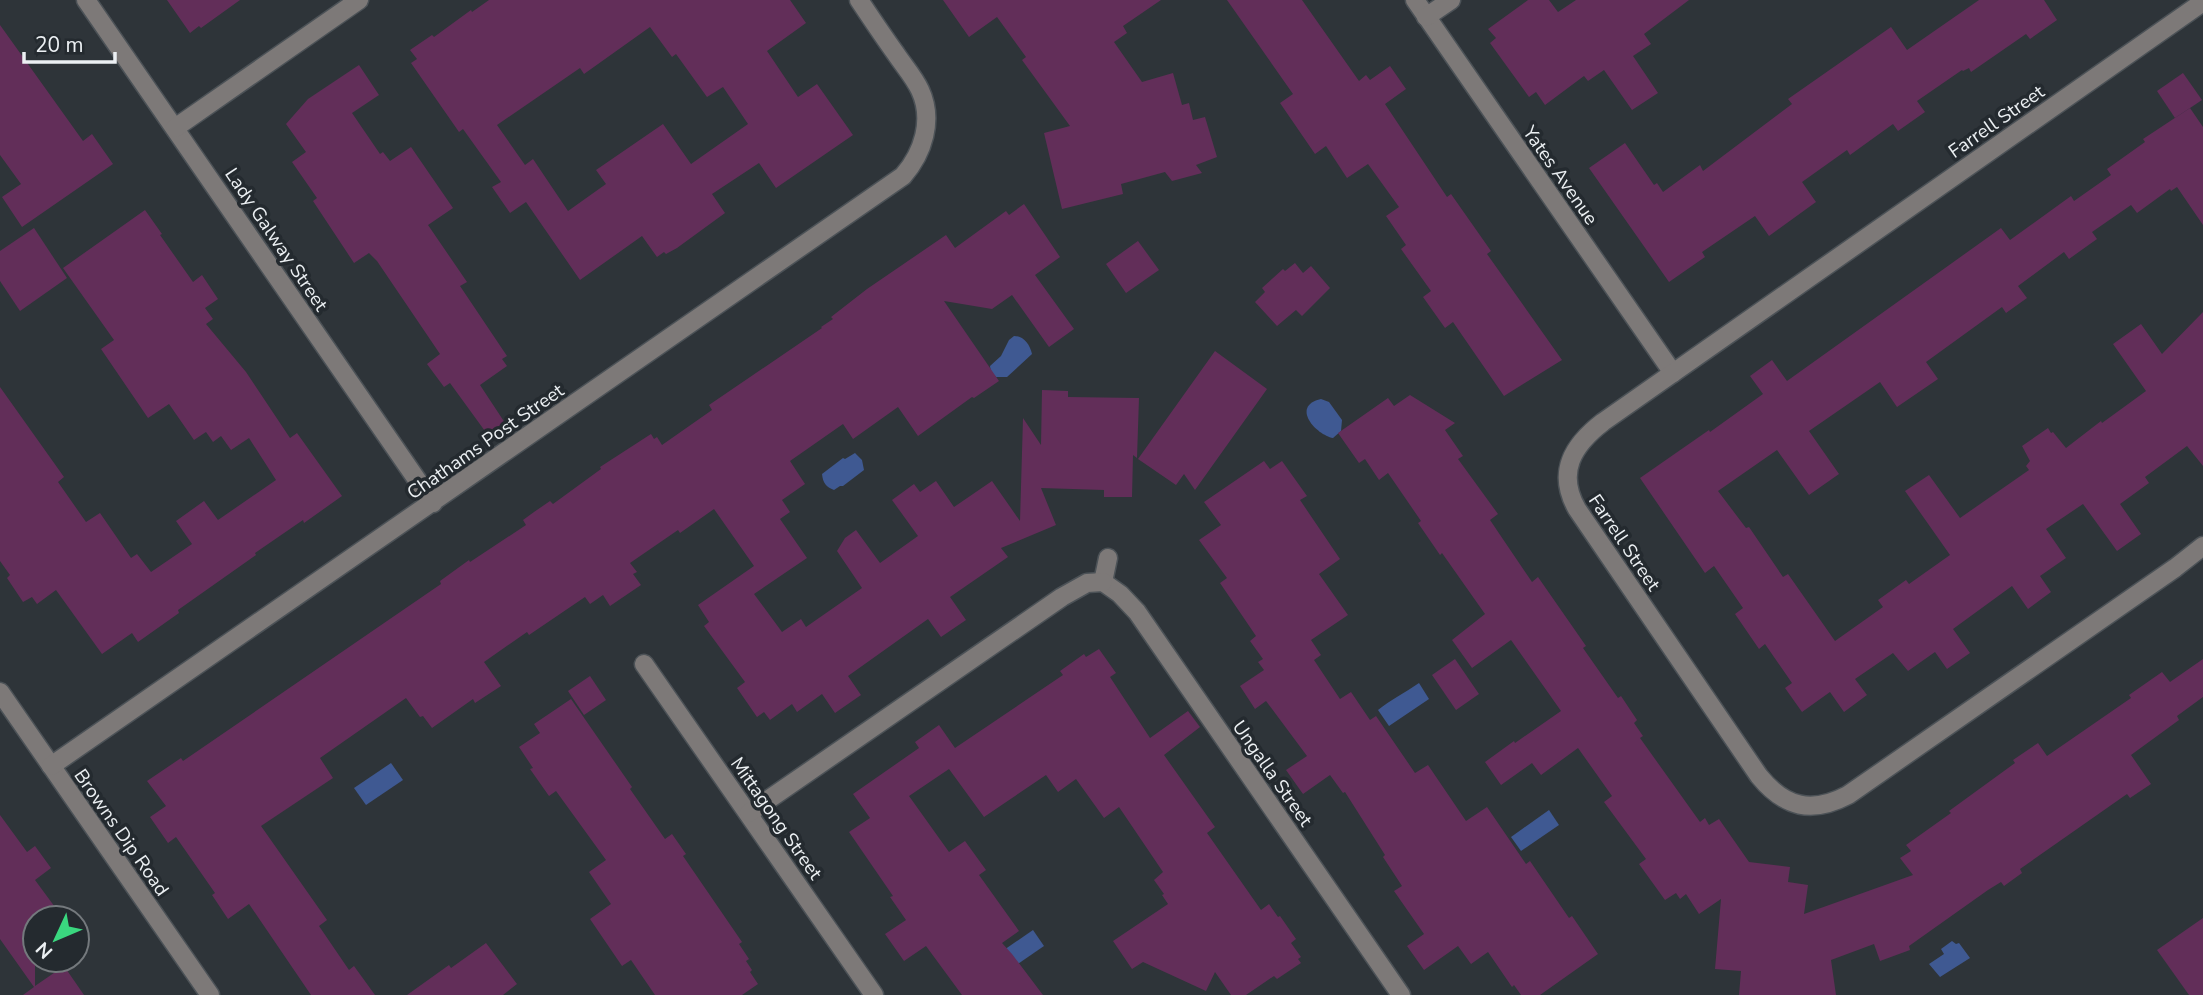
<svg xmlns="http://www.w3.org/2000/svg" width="2203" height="995" font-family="'Nunito Sans',sans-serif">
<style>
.water{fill:#3f5992}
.building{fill:#622e59;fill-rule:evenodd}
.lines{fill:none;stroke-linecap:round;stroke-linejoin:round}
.minor-casing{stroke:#4c5257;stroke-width:21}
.minor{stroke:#7d7978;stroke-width:18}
.labels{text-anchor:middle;stroke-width:7;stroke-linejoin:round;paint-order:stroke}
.street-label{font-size:19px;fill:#ecf0f3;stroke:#242a2f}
</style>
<rect width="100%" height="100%" fill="#2e3439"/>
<g class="water">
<path d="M1014,336C1024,336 1030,345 1032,354L1007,377H996L991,372L990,366L1001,356L1009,340Z"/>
<path d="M1321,399L1329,402L1342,420L1341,431L1333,438C1316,435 1290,406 1321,399Z"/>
<path d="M855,453L862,460L864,470L843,486H840L834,490C826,487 823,483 822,474L843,458L845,459Z"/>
<path d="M1419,683L1429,699L1389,726L1378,710C1390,700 1405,693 1419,683Z"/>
<polygon points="391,763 403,780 366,805 354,788"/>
<polygon points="1549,810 1559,825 1521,851 1511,837"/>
<polygon points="1033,930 1044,946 1012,968 1001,952"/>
<polygon points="1952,941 1956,944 1959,943 1970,958 1940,977 1929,964 1944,954 1941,949"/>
</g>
<g class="building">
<polygon points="167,0 240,0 201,28 199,26 190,33"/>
<path d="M489,0H790L806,23L767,51L798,97L817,84L853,135L776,188L759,163L712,194L725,213L677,248L666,254L664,252L657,257L642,236L580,280L526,202L510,213L492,187L501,182L463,129L459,132L411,63L417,59L410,50L432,35L434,37L471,10L472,12ZM650,27L672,57L676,54L707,97L723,87L748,124L691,164L663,124L596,170L606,184L568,211L533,159L525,165L497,125L580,68L584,74Z"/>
<polygon points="943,0 1161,0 1123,26 1127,33 1114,42 1142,82 1173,73 1182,105 1189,103 1193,120 1205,117 1217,157 1196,165 1202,173 1172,181 1165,172 1121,184 1123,194 1062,209 1044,133 1070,126 1022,60 1026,57 997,17 969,37"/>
<polygon points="1227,0 1302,0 1359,81 1366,75 1370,80 1390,66 1406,89 1385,104 1447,197 1451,194 1491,251 1487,254 1562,360 1504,396 1453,322 1445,328 1423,297 1431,291 1401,249 1406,245 1386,216 1399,207 1368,164 1347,178 1326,146 1315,154 1280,103 1293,94"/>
<polygon points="1528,0 1549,0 1558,12 1576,0 1689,0 1644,34 1651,44 1633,56 1658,93 1632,110 1604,70 1588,81 1584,76 1545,105 1536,92 1529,97 1490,43 1496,38 1488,29"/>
<polygon points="1979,0 2044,0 2057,20 2030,39 2026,34 1971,72 1969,68 1963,71 1962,70 1917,101 1925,112 1898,131 1893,124 1850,155 1847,150 1802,182 1816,202 1769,236 1755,216 1702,252 1705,257 1669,282 1589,168 1625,143 1654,185 1657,183 1663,192 1700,165 1703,171 1792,104 1788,99 1891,27 1907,50"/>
<polygon points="0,25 83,141 92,134 113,164 22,227 2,197 21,184 0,155"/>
<polygon points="359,65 379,95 352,113 380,154 383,152 390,161 411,147 453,208 428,225 467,282 460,286 507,356 502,359 507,366 480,385 507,426 490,438 450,383 444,387 427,364 440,354 377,261 369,253 354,263 313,201 317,198 292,162 306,152 286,124 308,99"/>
<polygon points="2183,73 2202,100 2175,118 2157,91"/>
<polygon points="2190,108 2203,127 2203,225 2177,187 2171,191 2170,189 2137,213 2131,205 2092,232 2097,239 2069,259 2064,252 2018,286 2027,298 2006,313 2002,307 1926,362 1938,379 1897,407 1880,382 1809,431 1839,474 1809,495 1777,450 1718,491 1746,528 1749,527 1783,577 1788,574 1835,641 1883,607 1878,600 1906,580 1909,584 1950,555 1905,491 1929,475 1960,518 2029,470 2026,466 2030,461 2022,446 2048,428 2051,433 2053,432 2066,448 2101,421 2102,423 2146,391 2113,344 2141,324 2162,354 2203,312 2203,466 2187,446 2145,477 2149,483 2120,504 2141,534 2117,551 2083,504 2046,529 2066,558 2040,576 2051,592 2028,609 2012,586 1953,629 1970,653 1947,669 1935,652 1908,671 1893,653 1855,679 1867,695 1844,712 1830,692 1802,712 1785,688 1792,683 1765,644 1759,649 1735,614 1743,608 1714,566 1705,573 1640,478 1709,430 1710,432 1763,394 1750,376 1772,360 1787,381 2001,228 2010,240 2071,196 2074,201 2111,175 2107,169 2145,142 2143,139"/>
<polygon points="1024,204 1060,257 1035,275 1074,329 1049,347 1012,295 992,309 944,301 999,381 974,398 972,397 918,436 898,407 853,439 843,424 790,461 805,484 782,500 790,512 780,519 807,558 754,594 782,632 801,619 806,627 862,588 837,551 845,538 856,530 880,563 918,536 892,500 914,484 920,492 936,481 954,507 992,481 1020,521 1023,418 1041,445 1042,390 1068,391 1068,397 1139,398 1137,458 1133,455 1132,497 1104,497 1104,490 1041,488 1056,525 1001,548 1008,557 950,597 966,620 941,637 928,619 848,676 861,695 835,713 822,694 797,712 792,704 770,720 764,712 757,717 737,688 745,682 704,626 709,622 698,605 754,566 714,509 680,533 678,530 630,563 637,572 633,574 641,585 610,606 603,595 590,604 585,597 529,635 527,632 484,662 501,686 475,703 473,699 432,728 423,716 420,717 406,698 320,758 333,778 261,826 327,920 319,926 349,970 354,966 375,995 311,995 249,904 228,919 212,895 215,893 176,837 168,843 150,817 166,806 147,781 181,758 183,761 387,621 441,584 440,581 469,560 470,562 526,525 523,520 534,512 550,501 553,504 601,469 600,467 651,434 654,439 657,437 662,445 712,410 709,405 822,328 821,327 833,319 831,317 867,289 946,235 955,248 1006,211 1009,215"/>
<polygon points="145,210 162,234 160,235 193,282 202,275 218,299 205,308 213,319 206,324 246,372 290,438 297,433 342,496 304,523 303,520 255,553 256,555 178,610 179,613 138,642 132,633 102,654 56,590 37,604 32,597 23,602 7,578 10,575 0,561 0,387 64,477 58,482 86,522 100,513 131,558 137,554 151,572 192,544 176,521 204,501 218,520 276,480 249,438 231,450 221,436 213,442 206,432 194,440 169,404 148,418 101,349 114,340 63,268"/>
<polygon points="34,228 67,278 20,311 0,281 0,251"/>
<polygon points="1138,241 1159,270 1126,293 1106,264"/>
<polygon points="1295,263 1303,273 1311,266 1330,288 1302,316 1296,310 1277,326 1255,302 1265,292 1262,288 1283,269 1285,271"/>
<polygon points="1215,351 1267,389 1195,490 1184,474 1176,485 1138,459"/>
<polygon points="1410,395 1455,423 1445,430 1463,456 1458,459 1498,514 1490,520 1532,582 1538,577 1586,646 1583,648 1618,698 1621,696 1637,720 1634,723 1643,736 1640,738 1700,822 1705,818 1709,825 1719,819 1749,862 1790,867 1788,882 1808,885 1804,914 1913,875 1900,858 1911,851 1906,845 1951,813 1949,811 2015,763 2013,760 2038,743 2047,756 2131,698 2129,695 2162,672 2170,682 2203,659 2203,697 2177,716 2179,720 2131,755 2151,784 2130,798 2127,794 2020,869 2022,873 2004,886 2001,882 1988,890 1909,946 1910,950 1880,961 1874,944 1831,960 1836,995 1739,995 1741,971 1715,969 1721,899 1699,914 1686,894 1680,899 1676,893 1665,900 1639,864 1646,859 1604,802 1612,796 1578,748 1541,775 1532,763 1501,785 1485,762 1514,741 1515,743 1561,711 1511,640 1472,668 1452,640 1485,614 1442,553 1440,555 1418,523 1421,521 1388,473 1379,480 1365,459 1359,463 1338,433 1388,398 1394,406"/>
<polygon points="1264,461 1270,469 1282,461 1307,496 1300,500 1340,559 1319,574 1348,615 1311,640 1321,655 1314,660 1340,699 1351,692 1370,720 1376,716 1415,773 1428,765 1466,821 1487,807 1526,864 1530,861 1569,918 1572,916 1598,954 1540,995 1521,995 1514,985 1512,987 1488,952 1471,964 1458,946 1424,970 1407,946 1424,934 1394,891 1402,886 1383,857 1385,855 1345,792 1343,793 1330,775 1303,794 1286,770 1307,756 1266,701 1255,709 1240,686 1264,670 1258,662 1263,659 1250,641 1256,636 1220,583 1227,578 1199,540 1221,525 1204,502"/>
<polygon points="1099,649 1116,673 1110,677 1150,738 1188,711 1200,727 1164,755 1215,827 1207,833 1261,910 1269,904 1278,917 1280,916 1296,939 1291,943 1301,957 1298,959 1301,963 1277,979 1274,976 1246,995 1231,995 1215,972 1206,991 1143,962 1132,969 1113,941 1168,904 1162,895 1164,894 1154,880 1163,872 1119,807 1104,818 1076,779 1058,792 1046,775 984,817 949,769 909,796 949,852 965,841 986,870 979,875 1019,931 1002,943 1012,954 1043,995 962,995 926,946 904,961 885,934 906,920 890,897 893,896 849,832 870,818 853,794 919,748 915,742 939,725 955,748 1063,675 1060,671 1084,654 1086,657"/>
<polygon points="1455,659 1479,694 1456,710 1432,675"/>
<polygon points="590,676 606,700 584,715 568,691"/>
<polygon points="571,699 632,787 630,789 665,839 672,834 686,854 683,856 742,942 739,944 749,959 746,961 752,970 750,972 758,984 742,995 655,995 631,960 622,966 590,919 611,904 589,872 606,860 556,791 549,796 530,769 533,768 519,747 540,733 534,724"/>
<polygon points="0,815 27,852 35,846 51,868 35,880 63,918 31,918 35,924 35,986 64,966 84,995 23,995 34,987 0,939"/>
<polygon points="2203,918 2203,995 2189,995 2157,950"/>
<polygon points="486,943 517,984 503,995 407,995 449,965 451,968"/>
</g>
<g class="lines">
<defs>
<g id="minor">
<polyline points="86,0 433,503"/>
<polyline points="1415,0 1673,373"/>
<path d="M2203,2L1603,422C1573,445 1556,472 1577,509L1759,776C1785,808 1812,814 1848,795L2175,568L2203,546"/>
<polyline points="1426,17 1451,0"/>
<polyline points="175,128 359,0"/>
<polyline points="1108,558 1103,582 1120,594 1137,612 1401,995"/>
<polyline points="644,664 874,995"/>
<polyline points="0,692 210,995"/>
<path d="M51,766L903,176C923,153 934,120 920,90C914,77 904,66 896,54C883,36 871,18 859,0"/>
<polyline points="749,813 1062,597 1087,583 1103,582"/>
</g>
</defs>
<use href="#minor" class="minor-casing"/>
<use href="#minor" class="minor"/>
</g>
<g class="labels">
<g class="street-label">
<text transform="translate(1996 121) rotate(-35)" y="7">Farrell Street</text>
<text transform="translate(1561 175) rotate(55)" y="7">Yates Avenue</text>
<text transform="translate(277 239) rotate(56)" y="7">Lady Galway Street</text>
<text transform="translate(485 441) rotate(-35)" y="7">Chathams Post Street</text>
<text transform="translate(1625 542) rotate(56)" y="7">Farrell Street</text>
<text transform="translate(1273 773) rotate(55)" y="7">Ungalla Street</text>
<text transform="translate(777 818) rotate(55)" y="7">Mittagong Street</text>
<text transform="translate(122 832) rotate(55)" y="7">Browns Dip Road</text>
</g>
</g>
<g transform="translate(56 939) rotate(226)"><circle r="33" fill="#242a2f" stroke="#74797d" stroke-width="2"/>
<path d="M0-5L12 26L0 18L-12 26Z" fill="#3ad77f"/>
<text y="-10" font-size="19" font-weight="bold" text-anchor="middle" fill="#ecf0f3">N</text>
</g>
<path d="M24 52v10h91v-10" fill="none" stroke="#ecf0f3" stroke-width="3.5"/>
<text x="35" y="52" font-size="21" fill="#ecf0f3" stroke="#242a2f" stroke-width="5" paint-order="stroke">20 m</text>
</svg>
